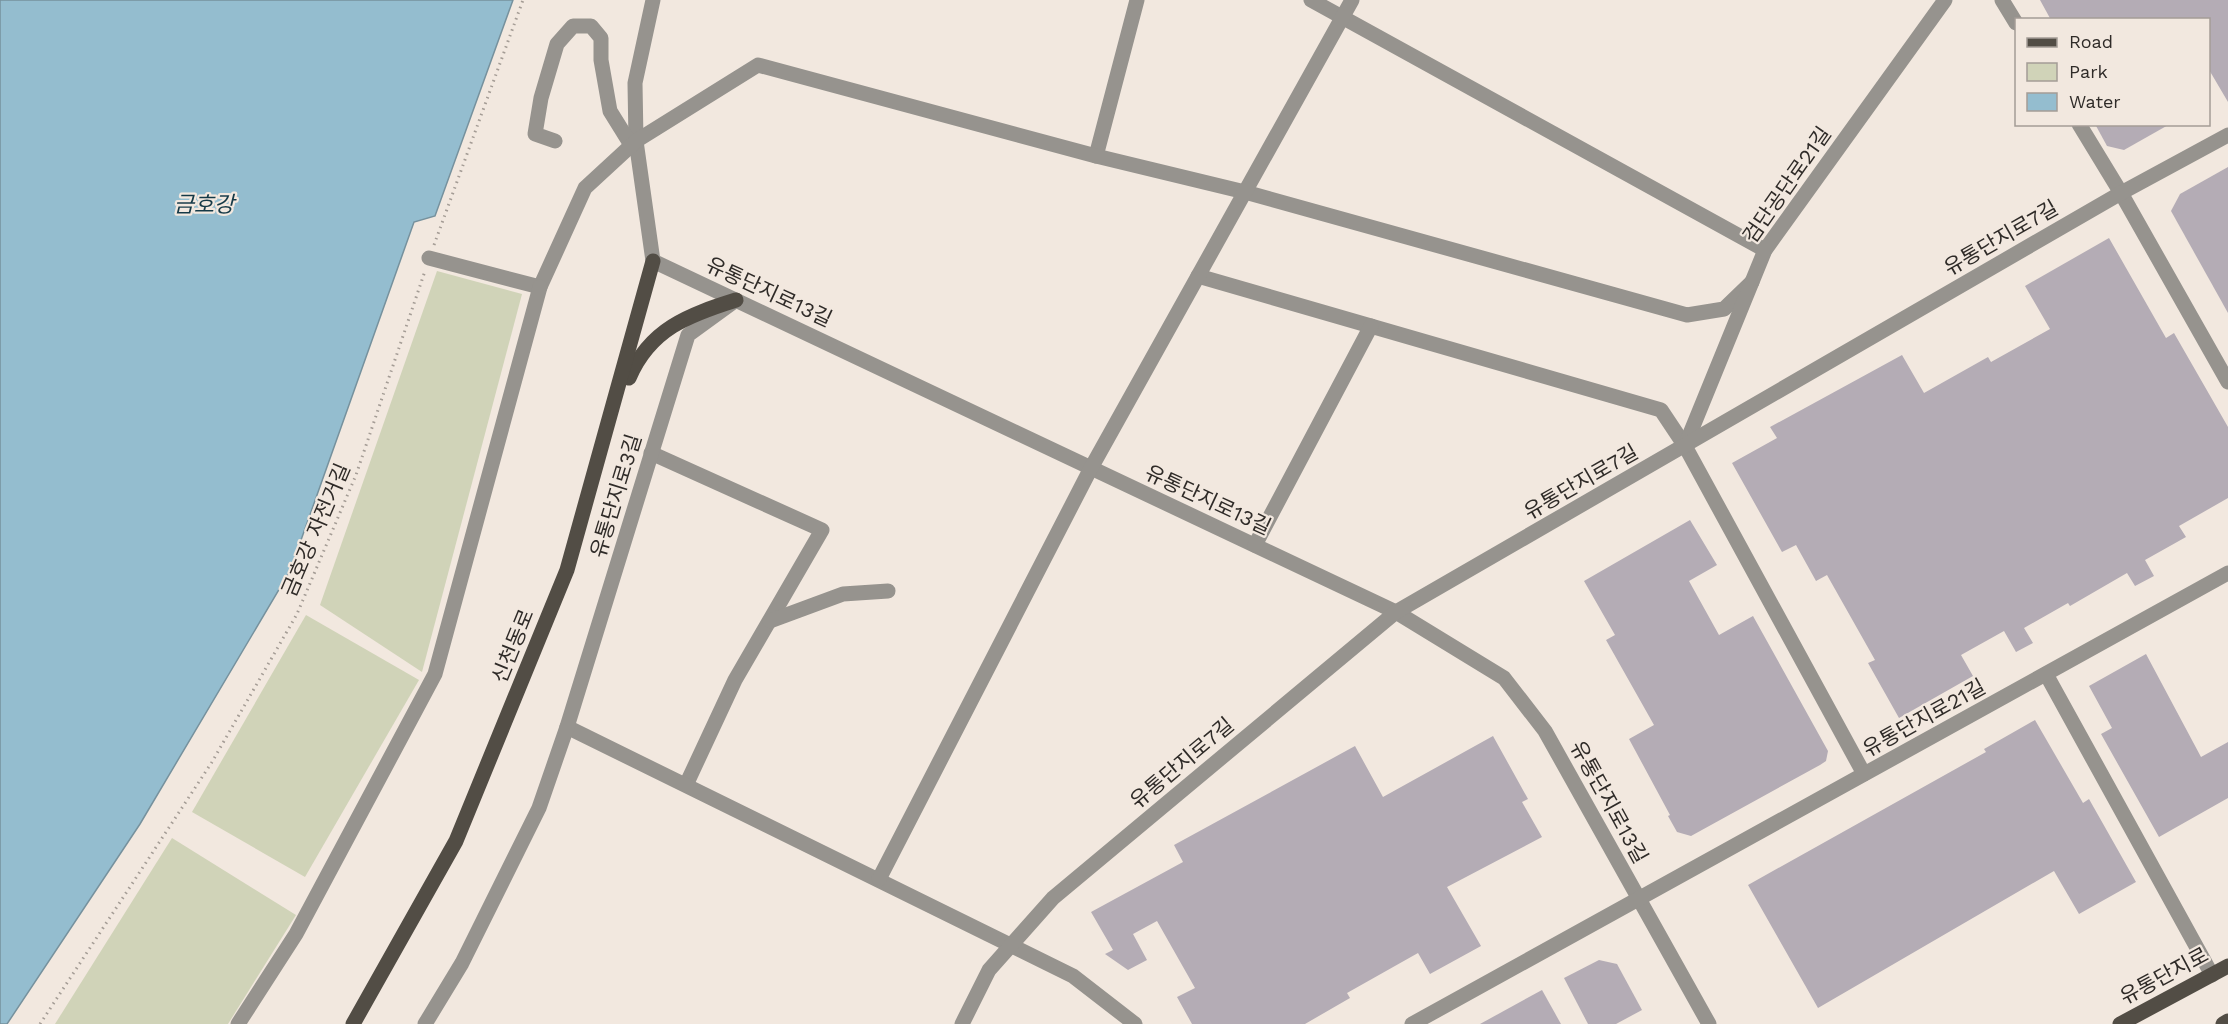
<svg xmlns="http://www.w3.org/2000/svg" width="2228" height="1024" font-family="'Work Sans','Noto Sans KR',sans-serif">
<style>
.green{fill:#d0d3b8}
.water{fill:#94bdcf;stroke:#76919d;stroke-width:1.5}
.building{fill:#b4acb5}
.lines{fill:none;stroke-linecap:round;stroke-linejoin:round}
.path{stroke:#a49c95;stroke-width:3;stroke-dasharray:1.5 4.5;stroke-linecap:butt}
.minor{stroke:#96938e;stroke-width:15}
.major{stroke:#524d45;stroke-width:15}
.labels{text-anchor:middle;stroke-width:4.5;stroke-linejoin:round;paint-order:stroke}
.street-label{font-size:21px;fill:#2f2b28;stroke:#f2e8df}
.water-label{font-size:22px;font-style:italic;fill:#143947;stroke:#f2e8df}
</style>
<rect width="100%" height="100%" fill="#f2e8df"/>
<g class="green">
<polygon points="437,271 522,294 422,672 320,605"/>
<polygon points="306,615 419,680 305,877 192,812"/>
<polygon points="172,838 296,915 228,1024 55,1024"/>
</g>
<polygon class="water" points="0,0 513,0 435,216 414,222 290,571 140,824 7,1024 0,1024"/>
<g class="building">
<polygon points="2040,0 2228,0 2228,102 2208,68 2208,20 2051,20"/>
<polygon points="2095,124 2170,124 2124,150 2107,146"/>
<polygon points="2228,167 2228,313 2171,211 2180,194"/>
<polygon points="2109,238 2166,338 2174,333 2228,427 2228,498 2179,526 2186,537 2145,560 2154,576 2135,586 2127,573 2070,606 2068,603 2024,628 2033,643 2016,652 2004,631 1961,655 1973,676 1899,718 1868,663 1875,660 1827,575 1816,581 1796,545 1782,552 1732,463 1777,438 1770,427 1902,355 1924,393 1988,357 1991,362 2050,329 2025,286"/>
<polygon points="1690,520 1717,565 1689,581 1719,635 1753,616 1828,751 1826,761 1820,765 1691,836 1677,832 1668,816 1670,815 1629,739 1654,725 1606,640 1615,635 1584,581"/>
<polygon points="2146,654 2201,757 2228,742 2228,798 2159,837 2101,734 2112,728 2089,686"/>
<polygon points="2035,720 2083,803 2089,799 2136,882 2079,914 2054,871 1818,1008 1748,885 1986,752 1984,749"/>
<polygon points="1493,736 1528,799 1522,802 1542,837 1447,887 1481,946 1430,974 1418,953 1347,993 1350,998 1305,1024 1192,1024 1177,997 1195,988 1157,921 1133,934 1147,960 1128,970 1105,954 1113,950 1091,912 1183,862 1174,845 1355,746 1383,797"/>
<polygon points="1599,960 1617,964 1642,1010 1616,1024 1588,1024 1564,978"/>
<polygon points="1542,990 1561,1024 1480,1024"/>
</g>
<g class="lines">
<g class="path">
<polyline points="434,245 523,0"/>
<polyline points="40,1024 212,762 297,614 356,475 425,271"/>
</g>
<g class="minor">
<polyline points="653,0 635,83 636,141 653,261 1396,612 1504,678 1545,731 1709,1024"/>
<polyline points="1311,0 1765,250"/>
<polyline points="2002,0 2016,23"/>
<polyline points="2079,124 2121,193 2228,382"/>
<polyline points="555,141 535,134 541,98 557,44 573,26 591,26 601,38 601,60 610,111 628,140 636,141"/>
<polyline points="1096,156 1137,0"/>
<polyline points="429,258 540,287 585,188 636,141 758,65 1096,156 1245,192 1687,315 1724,309 1752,282"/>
<polyline points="1198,276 1661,410 1685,446 1864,774"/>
<polyline points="1685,446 1765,250 1945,0"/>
<polyline points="651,453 822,530 735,680 686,785"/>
<polyline points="1255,545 1371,326"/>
<polyline points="770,621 843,594 888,591"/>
<polyline points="2046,674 2212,975"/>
<polyline points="567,727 1073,976 1135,1024"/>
<polyline points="879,879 1091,468 1352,0"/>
<polyline points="238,1024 296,934 435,674 540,287"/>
<polyline points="425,1024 462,963 539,808 567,727 688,335 732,303"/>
<polyline points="962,1024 989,970 1053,898 1396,612 2121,193 2228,135"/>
<polyline points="1412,1024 2228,573"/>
</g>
<g class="major">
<path d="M629,378C650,329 688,315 736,300"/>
<polyline points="353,1024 456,841 567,570 653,261"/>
<polyline points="2120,1024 2228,966"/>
<polyline points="2223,1024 2228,1021"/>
</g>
</g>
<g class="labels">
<g class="street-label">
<text transform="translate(1787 185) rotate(-55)" y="7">검단공단로21길</text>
<text transform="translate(2001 238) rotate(-30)" y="7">유통단지로7길</text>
<text transform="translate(769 292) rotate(25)" y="7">유통단지로13길</text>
<text transform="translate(1581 482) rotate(-30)" y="7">유통단지로7길</text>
<text transform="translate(616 496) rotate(-73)" y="7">유통단지로3길</text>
<text transform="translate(1208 500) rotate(25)" y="7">유통단지로13길</text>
<text transform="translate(316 530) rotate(-67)" y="7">금호강 자전거길</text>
<text transform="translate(513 646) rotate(-68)" y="7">신천동로</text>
<text transform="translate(1924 718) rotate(-29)" y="7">유통단지로21길</text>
<text transform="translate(1182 763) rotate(-40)" y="7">유통단지로7길</text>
<text transform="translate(1609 802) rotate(61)" y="7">유통단지로13길</text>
<text transform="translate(2164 976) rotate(-28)" y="7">유통단지로</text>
</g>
<g class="water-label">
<text x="204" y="212">금호강</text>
</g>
</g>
<rect x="2015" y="18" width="195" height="108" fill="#f2e8df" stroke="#a49c96" stroke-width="1.5"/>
<rect x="2027" y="38" width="30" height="9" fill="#524d45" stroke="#a49c96" stroke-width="1.5"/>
<text x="2069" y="48" font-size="18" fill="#2f2b28">Road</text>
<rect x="2027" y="63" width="30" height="18" fill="#d0d3b8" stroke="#a49c96" stroke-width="1.5"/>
<text x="2069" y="78" font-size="18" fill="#2f2b28">Park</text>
<rect x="2027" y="93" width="30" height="18" fill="#94bdcf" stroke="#a49c96" stroke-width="1.5"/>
<text x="2069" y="108" font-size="18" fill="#2f2b28">Water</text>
</svg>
